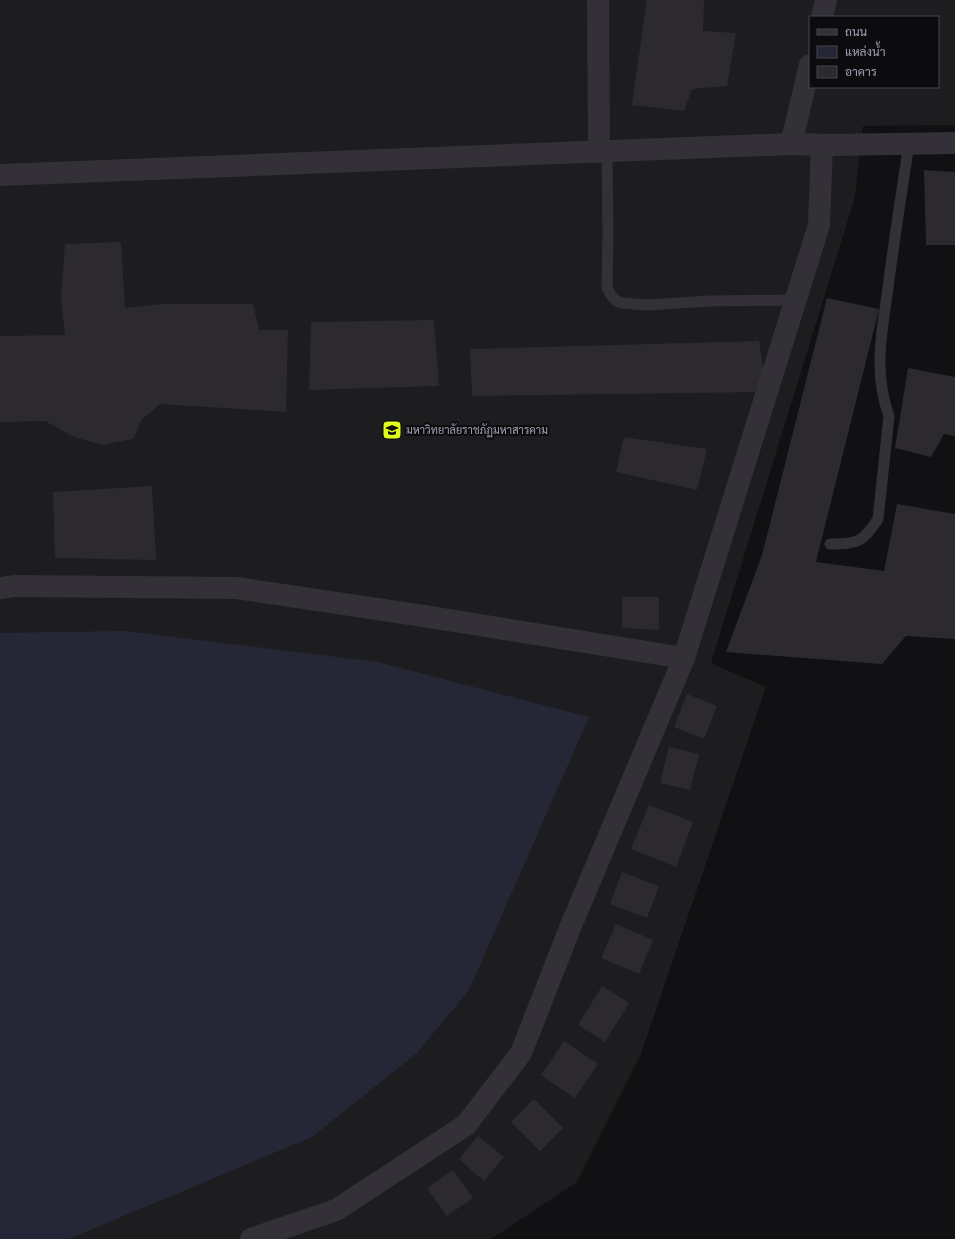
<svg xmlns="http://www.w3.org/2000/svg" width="955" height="1239" font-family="'Alegreya Sans',Sarabun,sans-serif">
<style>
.built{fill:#1d1c1f;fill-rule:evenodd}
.water{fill:#262736}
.building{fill:#2c2a2f}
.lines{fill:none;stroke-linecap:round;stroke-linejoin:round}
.service{stroke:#333137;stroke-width:11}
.minor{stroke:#333137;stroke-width:22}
.tertiary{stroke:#333137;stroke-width:22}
.labels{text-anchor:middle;stroke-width:4;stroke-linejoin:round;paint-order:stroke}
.poi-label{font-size:11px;fill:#a3a0b4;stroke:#0c0b0d;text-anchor:start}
</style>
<rect width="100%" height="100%" fill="#111012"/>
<path class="built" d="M0,0H955V125L863,126L855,197L711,663L766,687L641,1054L577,1182L491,1239H0ZM810,17H938V87H810Z"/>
<polygon class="water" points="125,631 378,662 589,717 469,990 417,1053 312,1137 69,1239 0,1239 0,633"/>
<g class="building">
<polygon points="647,0 704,0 703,31 736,33 727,86 692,89 684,111 632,105"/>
<polygon points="924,170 955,172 955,245 926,245"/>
<polygon points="121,242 125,308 162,304 253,304 259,330 288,330 286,412 160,404 142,419 133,439 102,445 74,437 45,421 0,422 0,336 65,335 61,296 65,244"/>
<polygon points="827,298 879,309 816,562 884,571 897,504 955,514 955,639 906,636 882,664 726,652 762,555"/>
<polygon points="434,320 439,386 309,390 311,322"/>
<polygon points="759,341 767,392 472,396 470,349"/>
<polygon points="908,368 955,377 955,436 944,434 931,457 895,448"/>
<polygon points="624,437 707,449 697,490 616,472"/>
<polygon points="152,486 156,560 55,558 53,492"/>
<polygon points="622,597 659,597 659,630 622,628"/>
<polygon points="687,694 717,706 704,739 674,727"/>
<polygon points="669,747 699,754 690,790 660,783"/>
<polygon points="649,805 693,822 676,867 631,849"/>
<polygon points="622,872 659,886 647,918 610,904"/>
<polygon points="616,924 653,940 639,974 601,958"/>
<polygon points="602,986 629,1003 605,1042 578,1025"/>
<polygon points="564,1041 598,1064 575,1098 541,1075"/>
<polygon points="534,1099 563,1128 540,1151 511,1122"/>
<polygon points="478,1136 504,1157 484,1181 459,1159"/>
<polygon points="453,1170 473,1198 447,1216 427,1188"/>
</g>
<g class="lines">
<g class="service">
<polyline points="607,151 608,234 607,287 611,295 615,300 621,303 648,305 710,301 796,300"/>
<path d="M830,544C858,544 863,542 878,519L889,416C872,369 883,328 889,280C895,235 902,189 909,144"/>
</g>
<g class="minor">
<polyline points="598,0 599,152"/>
<polyline points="822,17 826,0"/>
<polyline points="791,144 810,65"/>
<polyline points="0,588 15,586 236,588 417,615 684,658"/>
<polyline points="251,1239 336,1210 466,1125 521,1053 570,928 684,658 819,225 822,145"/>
</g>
<polyline class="tertiary" points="0,175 791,144 830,145 955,143"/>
</g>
<defs>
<symbol id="university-square" viewBox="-11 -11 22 22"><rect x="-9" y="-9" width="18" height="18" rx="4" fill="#e0fe1c" stroke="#0c0b0d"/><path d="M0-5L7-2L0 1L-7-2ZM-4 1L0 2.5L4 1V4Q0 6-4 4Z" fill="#111"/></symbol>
</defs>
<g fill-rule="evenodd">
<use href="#university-square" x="381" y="419" width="22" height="22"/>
</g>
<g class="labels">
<g class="poi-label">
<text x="406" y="434">มหาวิทยาลัยราชภัฏมหาสารคาม</text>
</g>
</g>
<rect x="809" y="16" width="130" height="72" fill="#0c0b0d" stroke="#484750"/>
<rect x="817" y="29" width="20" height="6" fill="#333137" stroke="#484750"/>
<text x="845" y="36" font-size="12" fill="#a3a0b4">ถนน</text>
<rect x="817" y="46" width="20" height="12" fill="#262736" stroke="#484750"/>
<text x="845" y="56" font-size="12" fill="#a3a0b4">แหล่งน้ำ</text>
<rect x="817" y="66" width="20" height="12" fill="#2c2a2f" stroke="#484750"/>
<text x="845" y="76" font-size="12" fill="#a3a0b4">อาคาร</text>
</svg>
